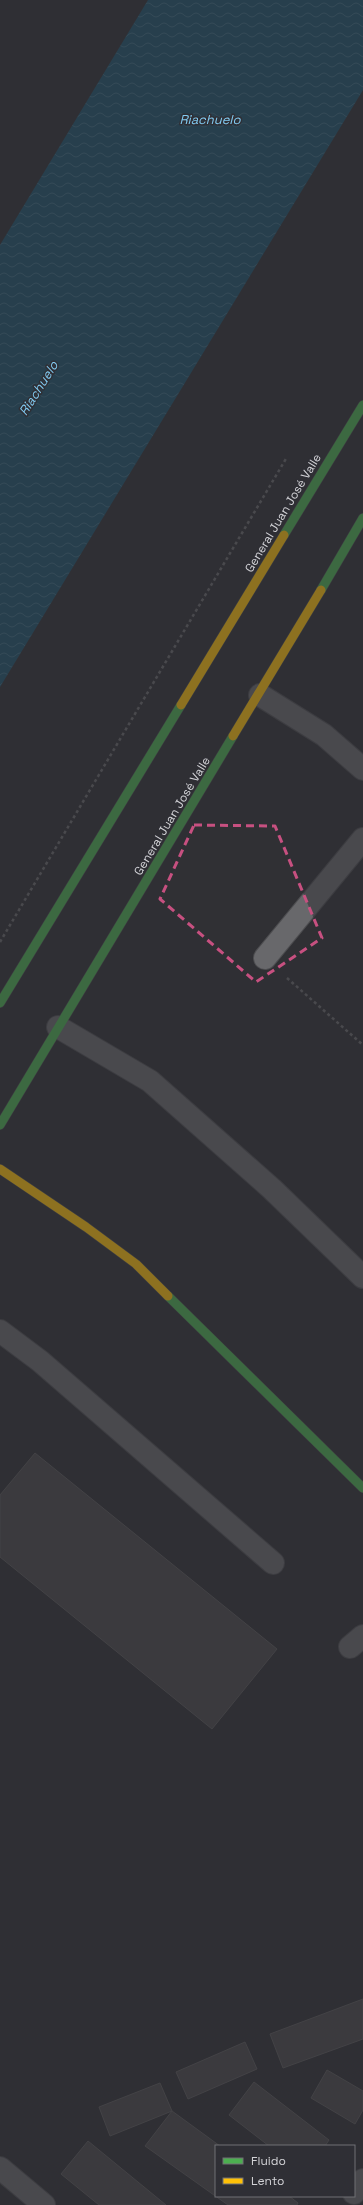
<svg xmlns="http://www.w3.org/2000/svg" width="363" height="2205" font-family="'Space Grotesk',sans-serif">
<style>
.water{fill:url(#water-waves)}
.building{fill:#49484a;stroke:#5b595a}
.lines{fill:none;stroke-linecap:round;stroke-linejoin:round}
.street-casing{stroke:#4d4d50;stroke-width:24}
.fast-casing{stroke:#4d4d50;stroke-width:10}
.slow-casing{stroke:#4d4d50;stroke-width:10}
.path{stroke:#69696b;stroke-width:2.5;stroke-dasharray:3 3;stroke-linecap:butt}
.street{stroke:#68686b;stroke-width:22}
.fast{stroke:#4caf50;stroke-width:9}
.slow{stroke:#ffc107;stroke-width:9}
.marked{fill:none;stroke:#c75080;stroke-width:3;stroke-dasharray:8 5;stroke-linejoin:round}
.labels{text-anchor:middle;stroke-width:3;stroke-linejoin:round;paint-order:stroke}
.street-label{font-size:12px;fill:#d2d2d6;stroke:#2f2f35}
.water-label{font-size:13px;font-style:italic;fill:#81cbf2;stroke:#2f2f35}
</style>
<defs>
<pattern id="water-waves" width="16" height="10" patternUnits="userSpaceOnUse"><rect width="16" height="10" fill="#1d536c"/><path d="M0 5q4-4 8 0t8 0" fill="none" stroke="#3d6b80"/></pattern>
</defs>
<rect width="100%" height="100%" fill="#303034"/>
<polygon class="water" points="148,0 363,0 363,90 0,687 0,245"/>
<g class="building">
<polygon points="35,1453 277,1649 212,1729 0,1557 0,1495"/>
<polygon points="363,1999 363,2039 283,2068 270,2034"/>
<polygon points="245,2042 257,2069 188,2099 176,2072"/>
<polygon points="327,2070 363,2091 363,2110 355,2124 311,2098"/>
<polygon points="254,2082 329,2140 325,2146 269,2146 229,2115"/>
<polygon points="160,2083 172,2111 110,2136 99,2107"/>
<polygon points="172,2111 220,2146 216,2146 216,2196 289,2196 298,2203 297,2205 228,2205 145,2146"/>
<polygon points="88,2141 166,2205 99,2205 61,2174"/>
</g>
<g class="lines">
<defs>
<g id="street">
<polyline points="260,695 324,735 363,769"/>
<polyline points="265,958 363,839"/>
<polyline points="58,1027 150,1081 272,1189 363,1277"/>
<polyline points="0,1331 40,1361 273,1563"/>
<polyline points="350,1647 363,1636"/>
<polyline points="0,2168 44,2205"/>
<polyline points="354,2193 363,2180"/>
</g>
<g id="fast">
<polyline points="284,535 363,405"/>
<polyline points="321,590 363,518"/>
<polyline points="0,1003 181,705"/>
<polyline points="0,1125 233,736"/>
<polyline points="168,1296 363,1488"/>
</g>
<g id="slow">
<polyline points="181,705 284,535"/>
<polyline points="233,736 321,590"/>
<polyline points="0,1169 86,1227 136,1264 168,1296"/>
</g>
</defs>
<use href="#street" class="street-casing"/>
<use href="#fast" class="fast-casing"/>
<use href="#slow" class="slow-casing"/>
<g class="path">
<polyline points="0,942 287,457"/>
<polyline points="287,978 363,1045"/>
</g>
<use href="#street" class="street"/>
<use href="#fast" class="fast"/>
<use href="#slow" class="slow"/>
</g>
<path d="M0 0H363V2205H0ZM194,825L275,826L322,938L256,982L160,899Z" fill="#303034" fill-opacity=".55" fill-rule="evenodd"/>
<path class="marked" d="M194,825L275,826L322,938L256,982L160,899Z"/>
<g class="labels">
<g class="street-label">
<text transform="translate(283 513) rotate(-59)" y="4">General Juan José Valle</text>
<text transform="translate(172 816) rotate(-59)" y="4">General Juan José Valle</text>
</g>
<g class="water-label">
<text x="210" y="124">Riachuelo</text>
<text transform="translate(38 388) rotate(-58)" y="5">Riachuelo</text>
</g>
</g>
<rect x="215" y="2145" width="140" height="52" fill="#2f2f35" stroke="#707075"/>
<rect x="223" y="2158" width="20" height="6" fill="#4caf50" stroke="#707075"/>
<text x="251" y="2165" font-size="12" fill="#d2d2d6">Fluido</text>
<rect x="223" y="2178" width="20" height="6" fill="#ffc107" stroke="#707075"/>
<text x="251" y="2185" font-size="12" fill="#d2d2d6">Lento</text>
</svg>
